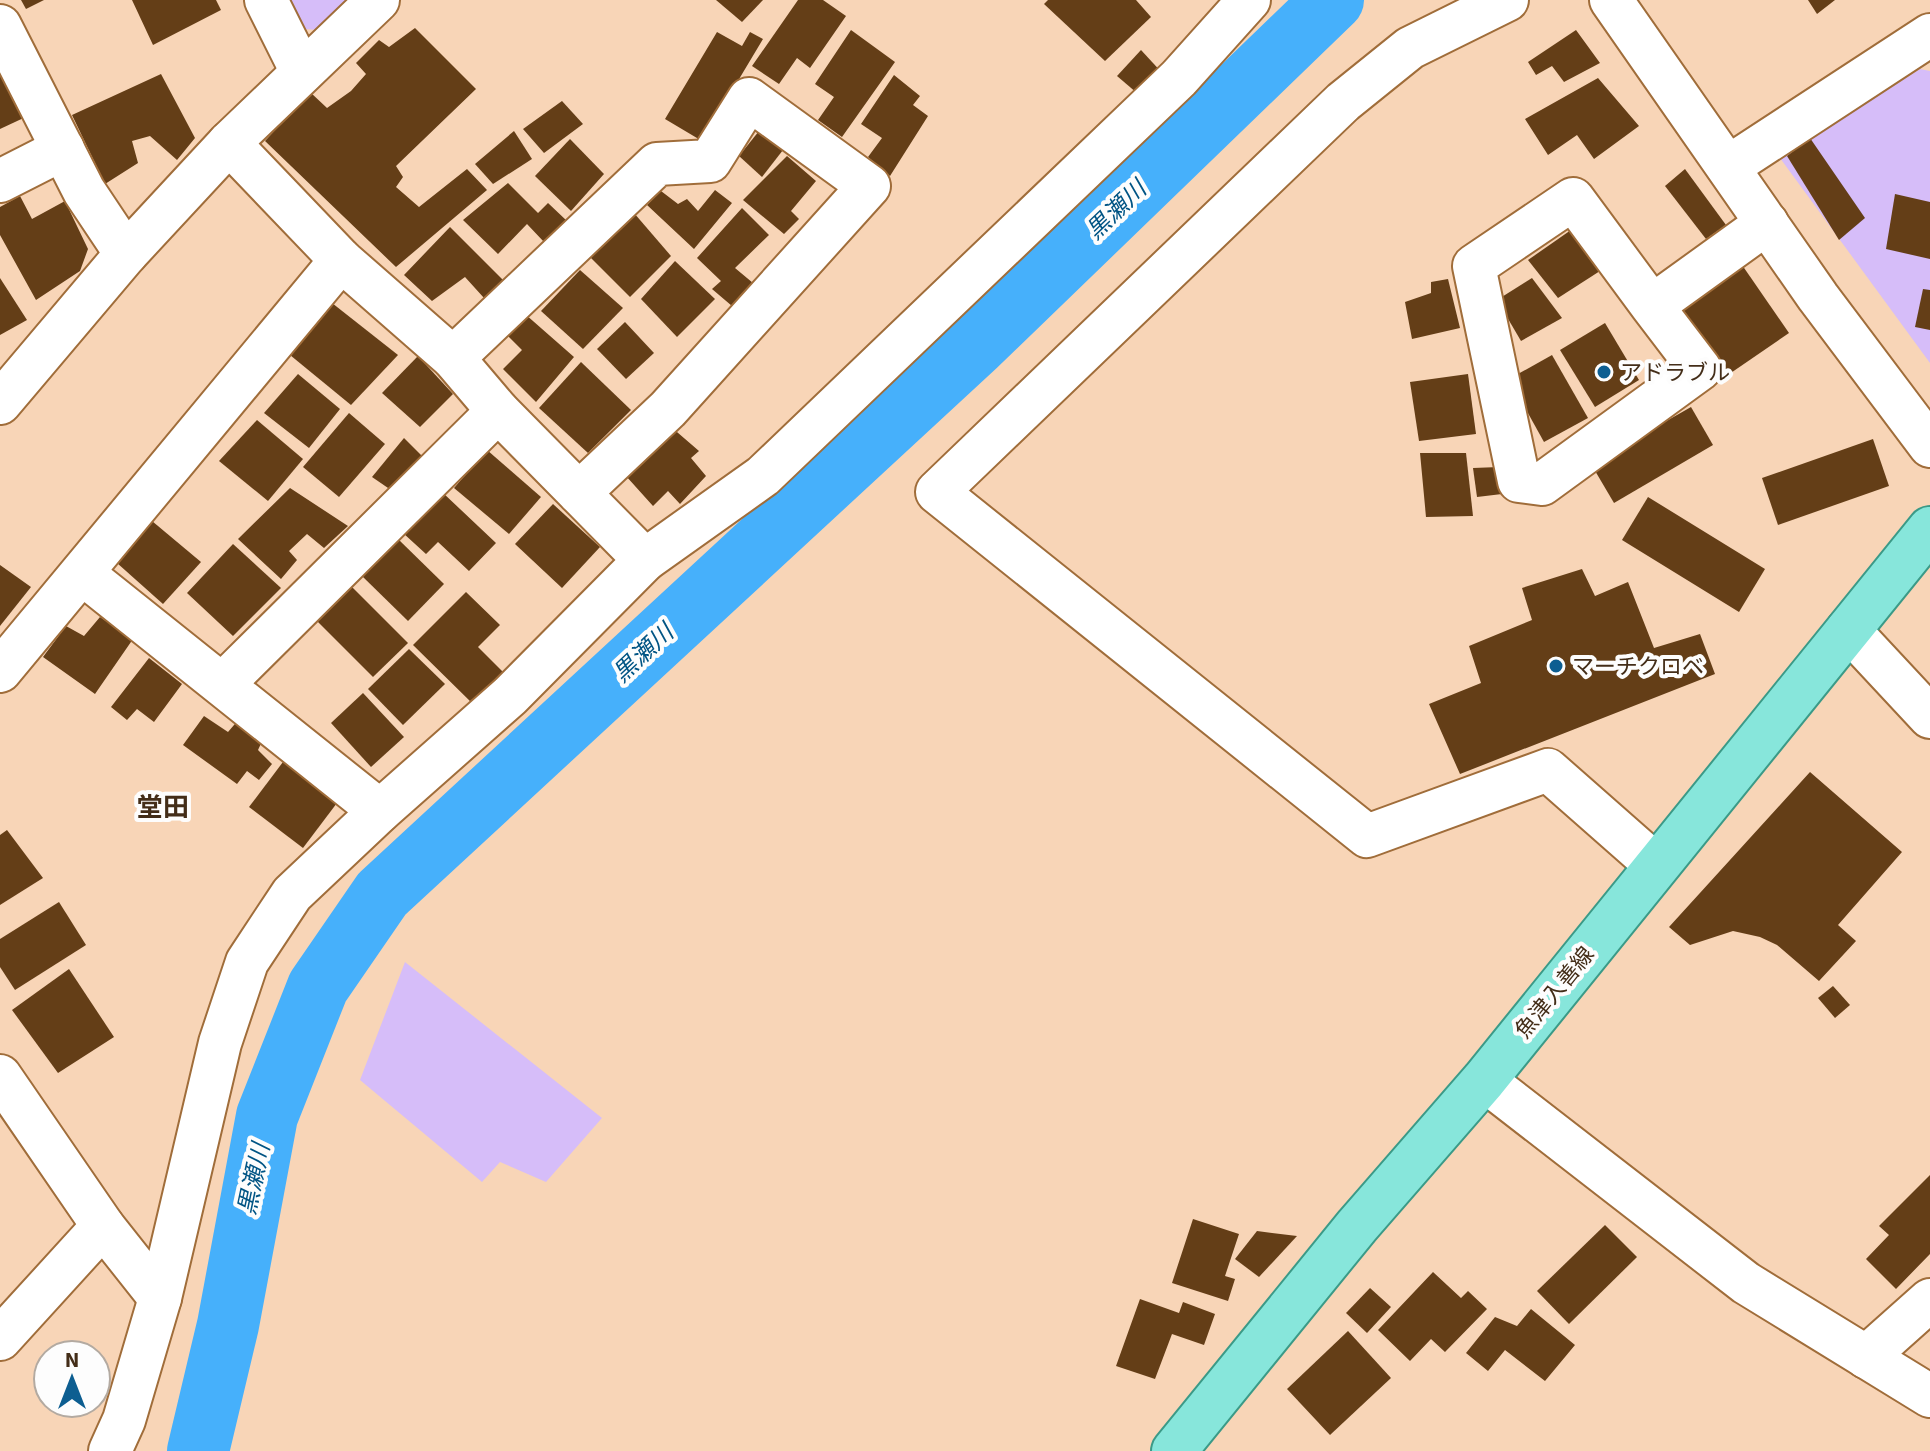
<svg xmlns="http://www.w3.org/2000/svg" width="1930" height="1451" font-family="'Source Sans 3','Noto Sans JP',sans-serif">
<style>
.green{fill:#d6bdf9}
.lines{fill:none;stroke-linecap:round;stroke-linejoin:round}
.river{stroke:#46b0fb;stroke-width:62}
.building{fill:#643e17}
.minor-casing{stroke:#a06d3a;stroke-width:46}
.major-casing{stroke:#3b9a87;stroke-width:48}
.minor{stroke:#fff;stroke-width:42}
.major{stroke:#87e6db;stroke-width:44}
.poi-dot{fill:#0d5e91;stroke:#fdfdfd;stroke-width:3}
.labels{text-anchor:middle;stroke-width:8;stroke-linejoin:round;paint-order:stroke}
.poi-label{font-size:22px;fill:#432d18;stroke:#fdfdfd;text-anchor:start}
.street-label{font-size:22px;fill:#432d18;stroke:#fdfdfd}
.water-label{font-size:24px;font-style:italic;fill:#005484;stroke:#fdfdfd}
.quarter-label{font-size:26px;font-weight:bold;fill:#432d18;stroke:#fdfdfd}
</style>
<rect width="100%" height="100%" fill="#f8d5b7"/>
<g class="green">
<polygon points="286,0 350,0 320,30 302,29"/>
<polygon points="1920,69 1930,71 1930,363 1780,158"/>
<polygon points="405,962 602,1118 546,1182 500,1162 482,1182 360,1080"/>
</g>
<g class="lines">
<polyline class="river" points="198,1451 228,1325 267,1116 318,987 382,894 976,345 1333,0"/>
</g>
<g class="building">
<polygon points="21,0 44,0 26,9"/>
<polygon points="132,0 216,0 221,10 153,45"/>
<polygon points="716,0 763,0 742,22"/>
<polygon points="798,0 823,0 846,16 810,68 797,58 779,84 752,66"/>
<polygon points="1048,0 1136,0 1151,17 1105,61 1044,4"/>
<polygon points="1808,0 1835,0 1817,14"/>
<polygon points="415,28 476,89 396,166 403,177 396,187 419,207 467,169 487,190 396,267 265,141 310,92 327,108 351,91 366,74 356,63 379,40 389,47"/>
<polygon points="851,30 895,62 842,137 818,120 834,97 815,84"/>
<polygon points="1576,30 1600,63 1564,82 1552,66 1536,75 1528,62"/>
<polygon points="717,32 742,46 750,32 763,39 702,141 665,119"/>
<polygon points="1141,50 1165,76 1144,99 1117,76"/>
<polygon points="0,62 30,115 0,129"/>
<polygon points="161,74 195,138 177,160 150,136 132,141 138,163 105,184 72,115"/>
<polygon points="894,75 920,96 913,105 928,116 890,176 868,157 882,138 861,124"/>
<polygon points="1598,78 1639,126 1594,159 1577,135 1548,155 1525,119"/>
<polygon points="562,101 583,124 544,153 523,129"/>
<polygon points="514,131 532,159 493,184 475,164"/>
<polygon points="759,131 783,150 762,177 739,156"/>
<polygon points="1810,138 1865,218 1839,240 1787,156"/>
<polygon points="570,139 604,174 571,211 535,176"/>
<polygon points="787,156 816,181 791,211 799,219 784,234 743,200"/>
<polygon points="1685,169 1726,225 1706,239 1665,186"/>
<polygon points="508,183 538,213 548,203 567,221 544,242 527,224 498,254 463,220"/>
<polygon points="715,190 732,203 694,249 647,205 661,191 678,204 687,199 698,211"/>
<polygon points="1895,194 1930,202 1930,259 1886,249"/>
<polygon points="20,196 32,219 65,201 88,249 80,271 36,300 0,235 0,207"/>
<polygon points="742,208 769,235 735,268 753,283 732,306 712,289 721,281 697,258"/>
<polygon points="634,213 671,256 630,297 589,256"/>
<polygon points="450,227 503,280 484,298 465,277 432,301 404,275"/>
<polygon points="1571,230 1600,271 1558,298 1528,260"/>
<polygon points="675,261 715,299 677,337 641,299"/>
<polygon points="1740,262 1789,333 1722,379 1673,308"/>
<polygon points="580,270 623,308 583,349 541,311"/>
<polygon points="0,278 27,320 0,335"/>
<polygon points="1532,278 1562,318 1521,341 1497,300"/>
<polygon points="1448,279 1460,328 1412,339 1405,302 1431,293 1431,282"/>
<polygon points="1923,289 1930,290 1930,330 1915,327"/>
<polygon points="332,303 398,355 351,405 290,355"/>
<polygon points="525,314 574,357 536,402 503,369 522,350 508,336"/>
<polygon points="625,322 654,353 626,379 597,349"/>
<polygon points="1605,323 1639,380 1595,407 1560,350"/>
<polygon points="1552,355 1588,418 1544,442 1509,379"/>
<polygon points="418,356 453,394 420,427 382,393"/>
<polygon points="581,362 631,410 588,453 539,408"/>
<polygon points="298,374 340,409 309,448 264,413"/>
<polygon points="1468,374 1476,434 1419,441 1410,382"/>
<polygon points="1691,407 1713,445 1614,503 1591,464"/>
<polygon points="349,413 385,444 339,497 303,467"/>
<polygon points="257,420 303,459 268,501 219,461"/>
<polygon points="670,426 699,451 691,458 706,476 680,504 668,491 653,506 626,476"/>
<polygon points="404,438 422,456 391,490 372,477"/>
<polygon points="1873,439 1889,486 1778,525 1762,478"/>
<polygon points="487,450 541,497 509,534 454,488"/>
<polygon points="1420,453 1466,453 1473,516 1426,517"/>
<polygon points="1499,467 1502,494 1477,497 1473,468"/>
<polygon points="290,488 348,526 324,548 307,534 289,551 297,560 281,579 238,539"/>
<polygon points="442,492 496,543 469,571 438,542 426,554 403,533"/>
<polygon points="1648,497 1765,569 1739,612 1622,540"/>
<polygon points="553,504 600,547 562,588 515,544"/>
<polygon points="152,521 201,562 163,604 117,563"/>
<polygon points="398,539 444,584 408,621 362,576"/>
<polygon points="233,544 281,588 233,636 187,593"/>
<polygon points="0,565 31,587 0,626"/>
<polygon points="1582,569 1595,596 1628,582 1654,648 1700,634 1715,674 1460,774 1429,704 1481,683 1469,646 1532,620 1522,588"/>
<polygon points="349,584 408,643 373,677 315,619"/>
<polygon points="466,592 500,625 478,647 505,674 474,705 413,645"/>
<polygon points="100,617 133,639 95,694 43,657 66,626 84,636"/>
<polygon points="409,649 445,684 403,725 368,689"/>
<polygon points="149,658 182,684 154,722 137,709 127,720 111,707"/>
<polygon points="363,693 404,737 371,767 331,723"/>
<polygon points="204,716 228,732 240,718 265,735 258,750 272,764 259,780 247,771 237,784 183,745"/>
<polygon points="289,754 343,795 303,848 249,807"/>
<polygon points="1810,772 1902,852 1838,925 1856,941 1819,981 1777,945 1760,937 1733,931 1690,945 1669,927"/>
<polygon points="7,830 43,878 0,905 0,835"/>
<polygon points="59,902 86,945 15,990 0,967 0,939"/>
<polygon points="69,969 114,1037 58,1073 12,1010"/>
<polygon points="1833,986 1850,1005 1835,1018 1818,998"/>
<polygon points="1930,1175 1930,1254 1896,1289 1866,1259 1889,1235 1879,1226"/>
<polygon points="1193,1219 1239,1234 1225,1276 1235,1279 1228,1301 1172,1283"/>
<polygon points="1605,1225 1637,1257 1569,1324 1537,1291"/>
<polygon points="1257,1231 1297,1236 1259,1277 1235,1259"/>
<polygon points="1433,1272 1461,1298 1468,1291 1487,1309 1445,1352 1431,1339 1410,1361 1378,1330"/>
<polygon points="1370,1288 1391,1307 1367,1333 1346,1313"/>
<polygon points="1140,1299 1179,1313 1183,1302 1215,1314 1204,1345 1172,1334 1155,1379 1116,1366"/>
<polygon points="1531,1309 1575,1345 1545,1381 1505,1350 1488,1371 1466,1353 1495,1317 1517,1326"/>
<polygon points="1348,1331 1391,1378 1330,1435 1287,1389"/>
</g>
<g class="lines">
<defs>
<g id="minor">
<polyline points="266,0 302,72"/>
<polyline points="1507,0 1410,48 1343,102 937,492 1367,836 1548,770 1657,866"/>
<polyline points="1611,0 1818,297 1930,446"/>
<polyline points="0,26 84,191 126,254"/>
<polyline points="1728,167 1930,35"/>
<polyline points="0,181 63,149"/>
<polyline points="1652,306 1700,369 1542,484 1519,481 1474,266 1573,199 1652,306 1767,223"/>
<polyline points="453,358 657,164 710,161 749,99 869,186 668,409 579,493"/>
<polyline points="0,403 126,254 229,143 378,0"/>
<polyline points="645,560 763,476 1179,78 1249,0"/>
<polyline points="83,574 380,811"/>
<polyline points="1848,629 1930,717"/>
<polyline points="0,671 341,260"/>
<polyline points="223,684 498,411"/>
<polyline points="0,1076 103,1226 160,1298"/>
<polyline points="1484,1080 1746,1283 1930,1396"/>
<polyline points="0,1339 103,1226"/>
<polyline points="1866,1357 1930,1300"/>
<polyline points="110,1451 124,1420 160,1298 220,1043 247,962 292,894 380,811 510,696 645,560 498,411 453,358 341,260 229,143"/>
</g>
<polyline id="major" points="1174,1451 1357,1226 1484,1080 1930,529"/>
</defs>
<use href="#minor" class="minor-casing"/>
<use href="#major" class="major-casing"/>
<use href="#minor" class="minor"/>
<use href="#major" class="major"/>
</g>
<g class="poi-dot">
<circle cx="1604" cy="372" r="8"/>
<circle cx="1556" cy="666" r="8"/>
</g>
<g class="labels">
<g class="poi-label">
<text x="1620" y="380">アドラブル</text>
<text x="1572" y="674">マーチクロベ</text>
</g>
<g class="street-label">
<text transform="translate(1554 992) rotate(-51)" y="8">魚津入善線</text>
</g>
<g class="water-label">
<text transform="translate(1116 210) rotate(-44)" y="8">黒瀬川</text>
<text transform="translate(643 653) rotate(-43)" y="8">黒瀬川</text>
<text transform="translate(254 1179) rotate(-78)" y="8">黒瀬川</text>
</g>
<g class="quarter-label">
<text x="163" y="816">堂田</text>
</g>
</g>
<g transform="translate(72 1379)"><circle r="38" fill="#fdfdfd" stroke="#b3aaa1" stroke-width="2"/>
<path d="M0-6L14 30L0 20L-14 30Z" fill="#0d5e91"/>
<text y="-12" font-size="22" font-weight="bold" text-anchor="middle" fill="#432d18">N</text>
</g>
</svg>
